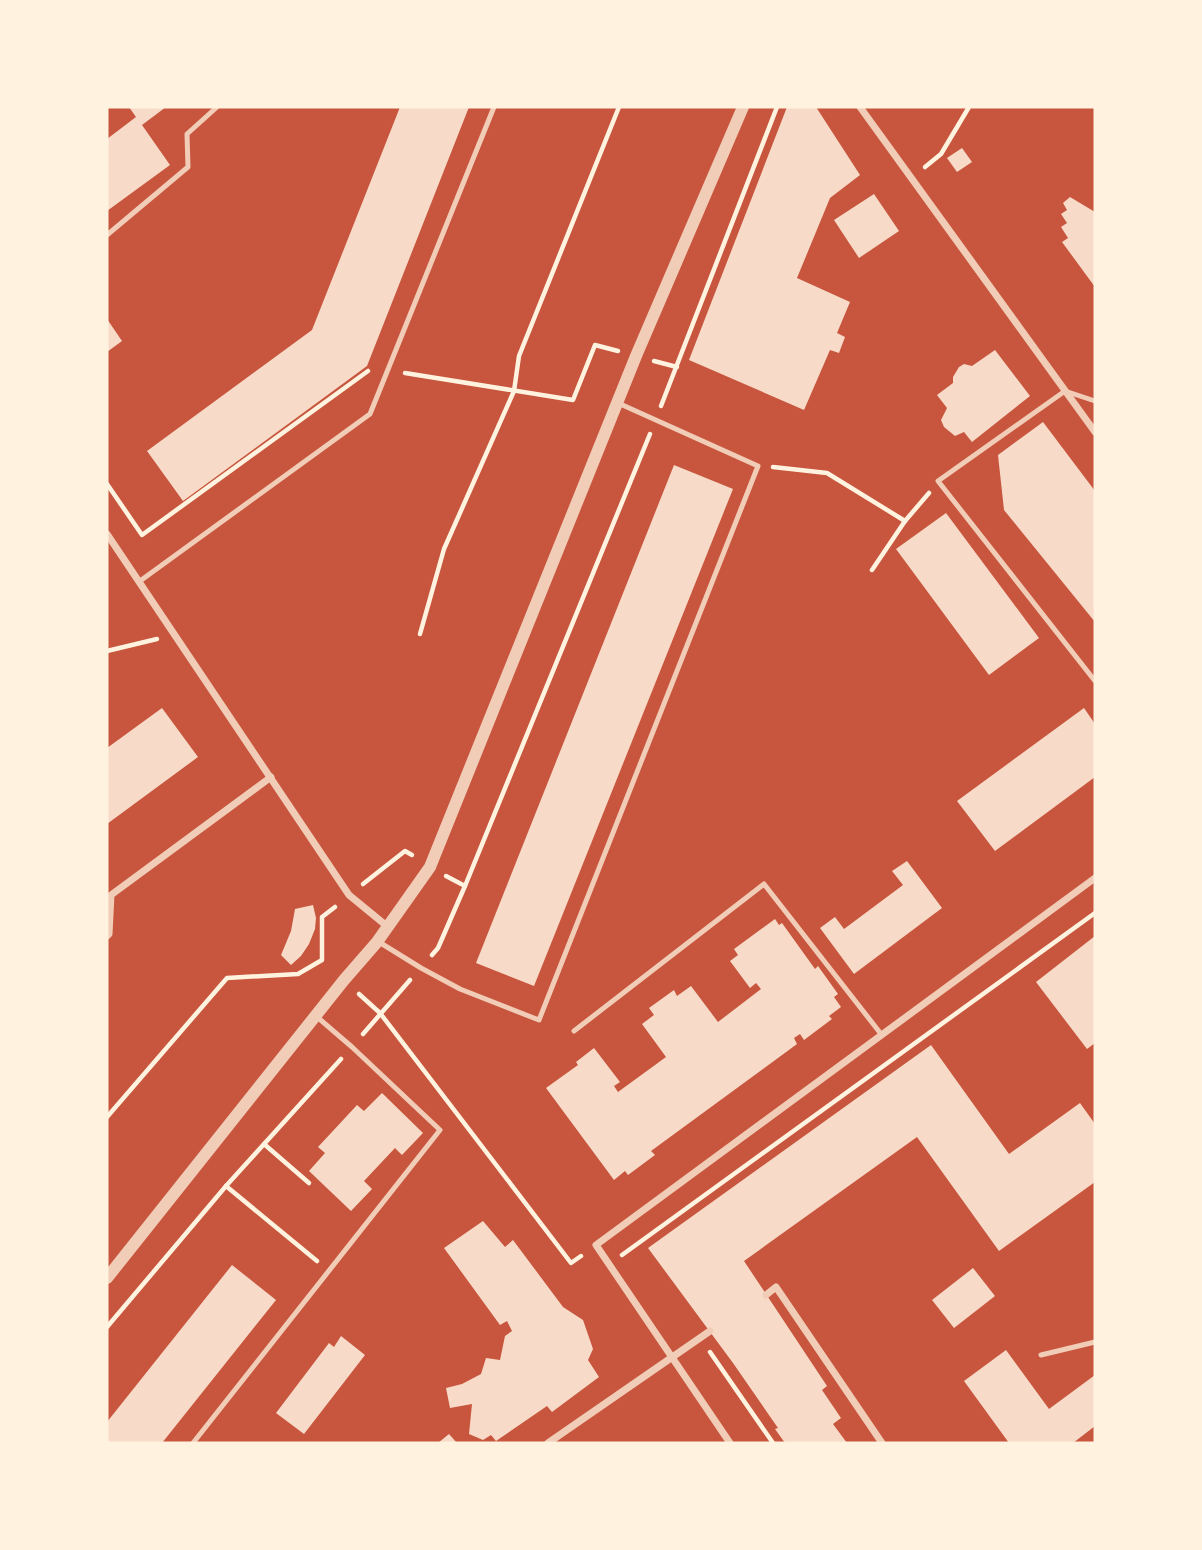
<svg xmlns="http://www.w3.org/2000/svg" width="1202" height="1550" font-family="Helvetica,sans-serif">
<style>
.building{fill:#f7dbc8}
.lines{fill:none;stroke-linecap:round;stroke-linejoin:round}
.path{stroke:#fff3e0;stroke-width:4.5}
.service{stroke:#f1ccb7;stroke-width:5}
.minor{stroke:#f1ccb7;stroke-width:7}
.tertiary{stroke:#f1ccb7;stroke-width:12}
</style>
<rect width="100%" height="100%" fill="#c8553d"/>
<g class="building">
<polygon points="129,107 166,107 142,125 170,165 107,211 107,139 136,117"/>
<polygon points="400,107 469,107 367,366 183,501 147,451 312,330"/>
<polygon points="787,107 816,107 860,175 830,198 797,278 850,302 837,333 845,337 839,353 830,350 804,410 689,360"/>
<polygon points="962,148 972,162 957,172 947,158"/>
<polygon points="874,194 899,231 859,258 834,220"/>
<polygon points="1070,197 1095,212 1095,287 1062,242 1068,238 1061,227 1067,223 1061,214 1067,210 1063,203"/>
<polygon points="107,319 122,341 107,352"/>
<polygon points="995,350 1030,396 972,442 964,432 955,436 944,427 941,420 947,408 937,395 953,383 953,377 959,367 964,364 972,366"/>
<polygon points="1043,422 1095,491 1095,622 1004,510 998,455"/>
<polygon points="674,465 733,489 534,986 476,963"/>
<polygon points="946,513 1039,638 989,675 896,549"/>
<polygon points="162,708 198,757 107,824 107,748"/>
<polygon points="1084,708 1095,724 1095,777 995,851 957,801"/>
<polygon points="907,861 942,908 854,974 820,928 835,917 844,929 903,885 892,871"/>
<polygon points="313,905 316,918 315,929 309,944 301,956 291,965 281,955 291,931 295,909"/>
<polygon points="775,919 779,925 782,923 815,969 818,966 838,994 834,997 841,1007 829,1016 832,1019 804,1040 800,1034 794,1038 797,1044 651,1151 655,1155 628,1175 625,1171 614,1180 546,1088 578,1065 576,1062 594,1048 620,1082 614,1086 618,1092 666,1057 642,1024 654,1015 649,1008 674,990 677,996 691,986 718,1022 761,989 756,983 750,988 730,961 738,955 734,949"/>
<polygon points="1095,936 1095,1043 1087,1049 1036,982"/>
<polygon points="931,1045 1009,1154 1080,1103 1095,1124 1095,1182 999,1251 917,1137 744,1261 827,1386 822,1390 841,1418 833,1424 847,1443 785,1443 775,1429 778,1428 733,1363 648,1248"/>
<polygon points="382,1093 423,1133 402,1155 395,1148 364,1181 372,1189 351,1211 309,1171 325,1153 318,1147 357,1105 364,1111"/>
<polygon points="483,1221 505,1247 513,1240 563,1307 583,1320 593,1349 588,1360 599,1377 552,1412 547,1406 496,1441 491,1435 483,1440 469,1434 472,1404 450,1408 446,1388 462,1384 481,1374 486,1358 500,1360 505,1336 512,1331 507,1321 500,1325 444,1248"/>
<polygon points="232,1265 276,1300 162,1443 107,1443 107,1422"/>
<polygon points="973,1268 995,1296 954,1328 932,1300"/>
<polygon points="341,1336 365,1355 304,1434 276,1413 329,1343 334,1347"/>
<polygon points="1006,1350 1049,1409 1095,1375 1095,1426 1073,1443 1009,1443 964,1381"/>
<polygon points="449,1434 457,1443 438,1443"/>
</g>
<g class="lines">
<g class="path">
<polyline points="925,167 941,154 969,107"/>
<polyline points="654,361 677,367"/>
<polyline points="405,373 573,400 595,345 618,351"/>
<polyline points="661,406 777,107"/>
<polyline points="773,467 827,473 905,521"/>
<polyline points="107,484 142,535 368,371"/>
<polyline points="872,570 905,521 929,493"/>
<polyline points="420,634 444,549 514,391 519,356 619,107"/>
<polyline points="107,651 157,639"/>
<polyline points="446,876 465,886"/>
<polyline points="363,884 405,851 412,855"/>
<polyline points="432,955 438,948 465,886 650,434"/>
<polyline points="359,994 380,1013 571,1263 581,1256"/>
<polyline points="363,1034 410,980"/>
<polyline points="107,1117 227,978 298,974 322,960 322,917 335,907"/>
<polyline points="264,1144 309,1183"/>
<polyline points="226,1186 317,1261"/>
<polyline points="622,1255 1095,913"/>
<polyline points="107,1327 226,1186 341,1059"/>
<polyline points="710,1352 773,1443"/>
</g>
<g class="service">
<polyline points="107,235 188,167 187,134 217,107"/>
<polyline points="1095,401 1065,391 938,481 1095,681"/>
<polyline points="140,581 370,414 494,107"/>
<polyline points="379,942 421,968 460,989 539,1020 758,466 618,403"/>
<polyline points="574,1031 764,884 881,1034"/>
<polyline points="1041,1355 1095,1342"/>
<polyline points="193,1443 440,1130 352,1047 316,1016"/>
</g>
<g class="minor">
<polyline points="860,107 1095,432"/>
<polyline points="107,534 349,895 388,927"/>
<polyline points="107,936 109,934 111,895 271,777"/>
<polyline points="766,1295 776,1287 882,1443"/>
<polyline points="548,1443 710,1331"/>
<polyline points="730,1443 596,1245 1095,878"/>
</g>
<polyline class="tertiary" points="107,1278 344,980 377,942 430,867 636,356 743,107"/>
</g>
<rect width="1202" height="1550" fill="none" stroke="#fff3e0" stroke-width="217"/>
</svg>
